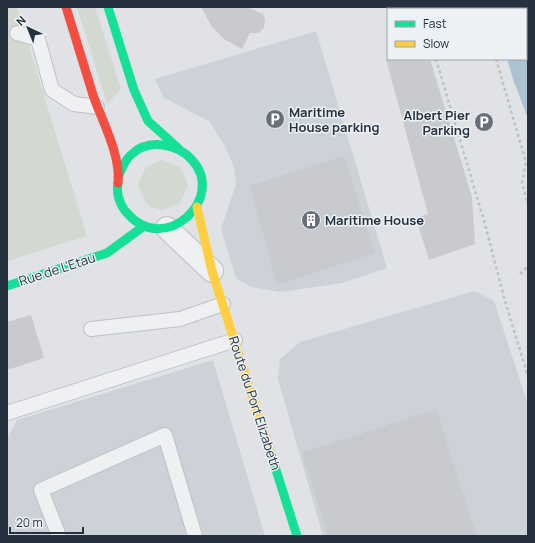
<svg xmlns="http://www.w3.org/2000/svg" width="535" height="543" font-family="Manrope,sans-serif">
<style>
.built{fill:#cdd2d9}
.green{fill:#d1d9d0}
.water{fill:#acc2d1}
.building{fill:#c8cacd}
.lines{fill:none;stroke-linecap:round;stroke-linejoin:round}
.lane-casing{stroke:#bec0c3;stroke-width:16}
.street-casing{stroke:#bec0c3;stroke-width:24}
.path{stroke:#bec1c4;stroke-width:2.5;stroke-dasharray:3 3;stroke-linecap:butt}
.lane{stroke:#eff0f2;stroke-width:14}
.street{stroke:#eff0f2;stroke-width:22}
.fast{stroke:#16e098;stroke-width:9}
.slow{stroke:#ffcf43;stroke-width:9}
.jam{stroke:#f24e42;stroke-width:9}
.labels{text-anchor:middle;stroke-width:3;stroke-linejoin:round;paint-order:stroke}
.poi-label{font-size:13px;font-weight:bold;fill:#26313f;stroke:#ecf1f5;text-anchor:start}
.street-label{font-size:13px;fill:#26313f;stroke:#ecf1f5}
</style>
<rect width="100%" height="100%" fill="#e0e2e5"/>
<g class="built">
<polygon points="316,31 387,268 342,283 282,292 251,287 236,278 221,229 236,184 234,167 225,146 209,121 164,98 155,79"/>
<polygon points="474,291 494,301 528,405 528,536 323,536 278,379 280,359 300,342"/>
<polygon points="213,360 265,536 7,536 7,439 17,420"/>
</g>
<g class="green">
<polygon points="7,7 17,7 87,236 7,261"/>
<polygon points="77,7 95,7 121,89 107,104"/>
<polygon points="161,160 163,160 181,168 188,185 180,203 163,210 150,207 145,202 138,185 146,167"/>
</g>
<polygon class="water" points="492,7 528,7 528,119 513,79 507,59 526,59 526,9 492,9"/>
<g class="building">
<polygon points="201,7 250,7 251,9 263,14 265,20 264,28 258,33 250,33 242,49 224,39 212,27"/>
<polygon points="386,59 430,59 472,197 475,244 429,260 416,218 428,214"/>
<polygon points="344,156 375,253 277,285 250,186"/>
<polygon points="31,315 44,358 7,370 7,322"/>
<polygon points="436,409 477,536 328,536 302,453"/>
</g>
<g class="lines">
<defs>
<g id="lane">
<polyline points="17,33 38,39 52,90 74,104 97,107"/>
<polyline points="91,329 180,319 223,304"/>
<polyline points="7,413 235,340"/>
<polyline points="59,536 41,490 165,435 195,536"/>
</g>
<polyline id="street" points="167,228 212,271"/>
</defs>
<use href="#lane" class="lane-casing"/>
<use href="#street" class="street-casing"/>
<g class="path">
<polyline points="420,7 421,9"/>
<polyline points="481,7 482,9"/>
<polyline points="436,59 485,224 505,301 528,376"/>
<polyline points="496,59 526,162 522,183 528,204"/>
<polyline points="520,274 528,266"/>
</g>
<use href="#lane" class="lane"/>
<use href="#street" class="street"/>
<g class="fast">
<polyline points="108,7 134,90 148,121 178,148"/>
<path d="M118,183C116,194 120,206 128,214C165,256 227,198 192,160C178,144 149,138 132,154C124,160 122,169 118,177"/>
<polyline points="7,286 107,253 144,226"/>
<polyline points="270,451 297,536"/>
</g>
<polyline class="slow" points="197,207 212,271 270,451"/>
<path class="jam" d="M66,7C75,36 84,66 93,95C102,121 121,155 118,183"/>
</g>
<defs>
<symbol id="parking-disc" viewBox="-11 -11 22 22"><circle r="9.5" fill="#676f79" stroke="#ecf1f5"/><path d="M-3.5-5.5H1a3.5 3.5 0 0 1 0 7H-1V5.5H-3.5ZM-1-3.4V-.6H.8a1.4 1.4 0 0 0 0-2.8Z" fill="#fff"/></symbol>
<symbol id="building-disc" viewBox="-11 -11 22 22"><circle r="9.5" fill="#676f79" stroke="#ecf1f5"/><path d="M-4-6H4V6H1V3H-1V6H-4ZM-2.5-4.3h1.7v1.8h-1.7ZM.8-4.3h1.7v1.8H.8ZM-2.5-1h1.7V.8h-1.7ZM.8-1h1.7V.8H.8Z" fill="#fff"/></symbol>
</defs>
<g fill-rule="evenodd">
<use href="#parking-disc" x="264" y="108" width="22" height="22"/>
<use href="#parking-disc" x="473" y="111" width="22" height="22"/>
<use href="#building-disc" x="300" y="209" width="22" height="22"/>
</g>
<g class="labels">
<g class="poi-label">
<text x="289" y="117">Maritime<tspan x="289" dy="15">House parking</tspan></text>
<text x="470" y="120" text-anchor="end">Albert Pier<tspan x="470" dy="15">Parking</tspan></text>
<text x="325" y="225">Maritime House</text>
</g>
<g class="street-label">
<text transform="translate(57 269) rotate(-18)" y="5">Rue de L'Etau</text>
<text transform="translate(255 403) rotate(72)" y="5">Route du Port Elizabeth</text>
</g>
</g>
<rect width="535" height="543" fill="none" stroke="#26313f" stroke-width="16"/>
<rect x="387" y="8" width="140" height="52" fill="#ecf1f5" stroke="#9da4ac"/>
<rect x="395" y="21" width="20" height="6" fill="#16e098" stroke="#9da4ac"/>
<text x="423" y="28" font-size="12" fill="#26313f">Fast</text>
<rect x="395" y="41" width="20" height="6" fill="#ffcf43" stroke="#9da4ac"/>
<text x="423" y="48" font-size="12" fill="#26313f">Slow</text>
<g transform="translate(28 28) rotate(316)" stroke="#ecf1f5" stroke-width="3" paint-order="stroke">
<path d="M0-3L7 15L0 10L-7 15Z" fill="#26313f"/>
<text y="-6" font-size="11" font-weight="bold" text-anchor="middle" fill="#26313f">N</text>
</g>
<path d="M10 527v6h73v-6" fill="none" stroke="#26313f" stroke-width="2"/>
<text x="16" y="527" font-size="12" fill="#26313f" stroke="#ecf1f5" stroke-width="3" paint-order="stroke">20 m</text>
</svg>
